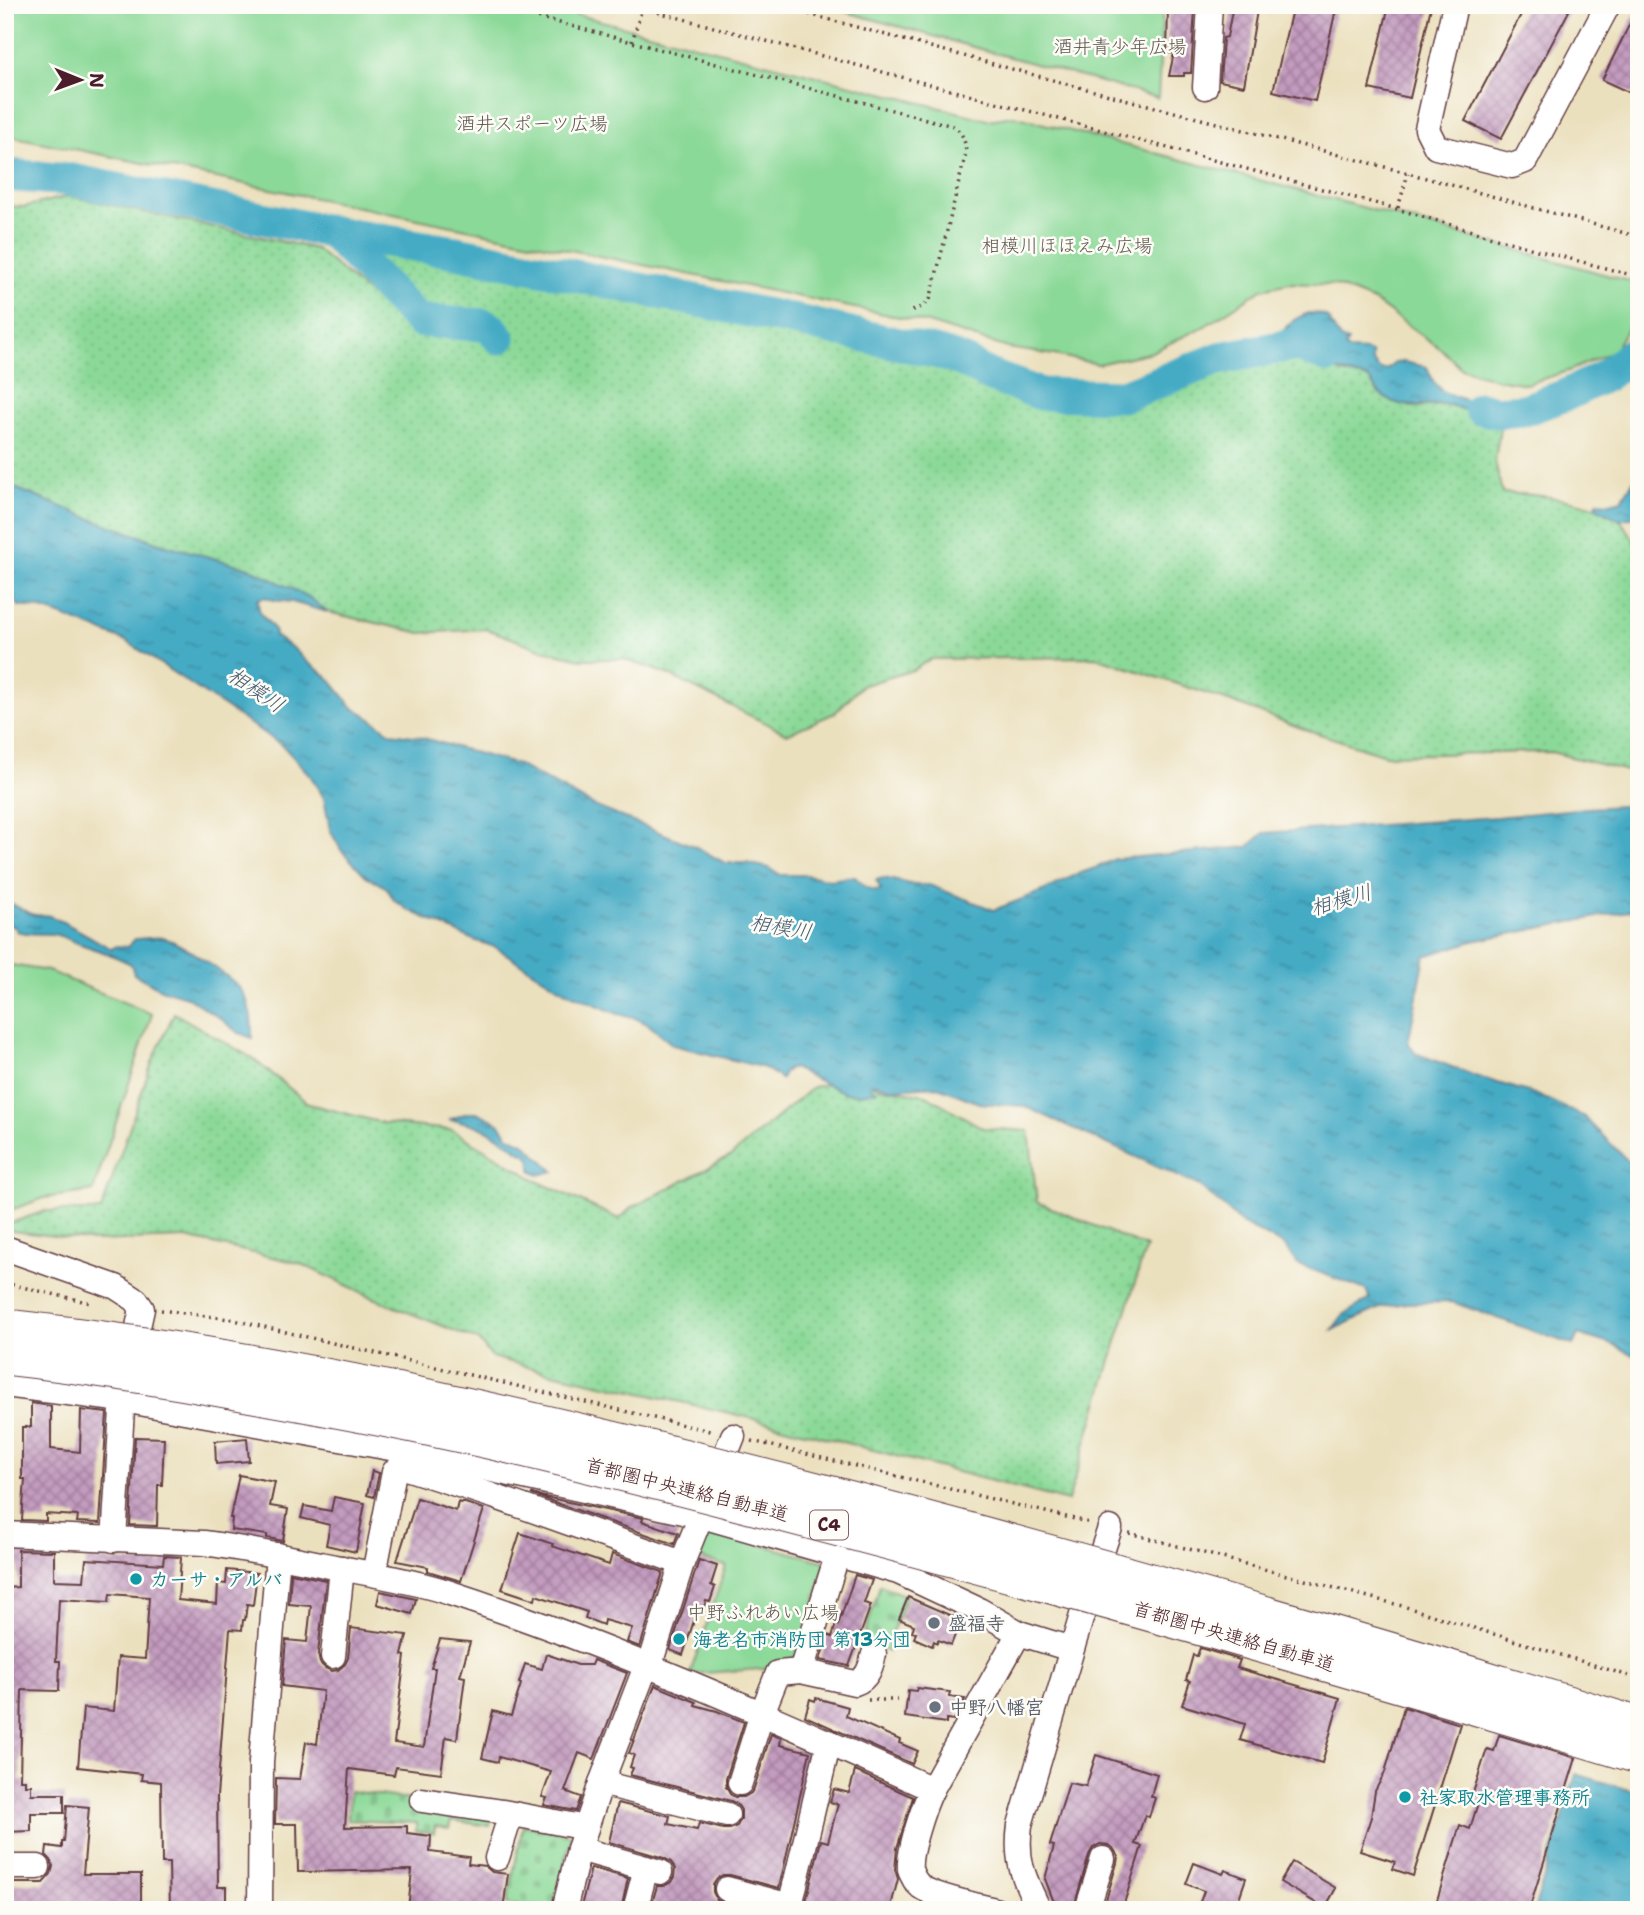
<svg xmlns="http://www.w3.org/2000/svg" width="1644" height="1915" font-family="'Shantell Sans','Klee One',sans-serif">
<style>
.grass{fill:url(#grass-dots);stroke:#6a7c62;stroke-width:2}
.cemetery{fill:url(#cemetery-stones);stroke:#6a7c62;stroke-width:2}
.green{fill:#8bd998;stroke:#6a7c62;stroke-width:2}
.water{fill:url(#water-ripples);stroke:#486578;stroke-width:2}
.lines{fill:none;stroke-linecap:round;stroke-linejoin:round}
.river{stroke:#45abc5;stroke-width:33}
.building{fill:url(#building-cross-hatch)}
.minor-casing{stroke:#623c41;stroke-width:27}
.path{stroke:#623c41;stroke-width:3.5;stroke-dasharray:2 5;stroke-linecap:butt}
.minor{stroke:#fff;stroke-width:24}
.highway-bridge-casing{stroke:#623c41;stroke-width:39;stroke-linecap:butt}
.highway-bridge{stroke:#fff;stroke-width:37}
.culture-dot{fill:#0f9aa8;stroke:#fdfcf7;stroke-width:2.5}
.worship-dot{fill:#6b7280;stroke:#fdfcf7;stroke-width:2.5}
.labels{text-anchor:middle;stroke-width:5;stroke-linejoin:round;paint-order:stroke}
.shield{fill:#fdfcf7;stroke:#806168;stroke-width:2}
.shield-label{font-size:18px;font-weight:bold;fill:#4a1f2b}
.park-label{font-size:19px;fill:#5e574c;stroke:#fdfcf7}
.street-label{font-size:19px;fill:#4a1f2b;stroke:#fdfcf7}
.culture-label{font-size:19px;font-weight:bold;fill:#0d838f;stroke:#fdfcf7;text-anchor:start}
.worship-label{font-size:19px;font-weight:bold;fill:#5b616d;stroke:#fdfcf7;text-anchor:start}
.water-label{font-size:21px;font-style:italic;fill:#485e70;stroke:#fdfcf7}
</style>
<defs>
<pattern id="grass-dots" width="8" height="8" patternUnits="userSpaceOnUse" patternTransform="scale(1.75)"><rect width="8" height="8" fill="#8bd998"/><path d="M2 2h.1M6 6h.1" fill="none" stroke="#79ba83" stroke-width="1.8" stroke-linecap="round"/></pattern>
<pattern id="cemetery-stones" width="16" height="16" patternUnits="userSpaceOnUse" patternTransform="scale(1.75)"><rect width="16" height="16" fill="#8bd998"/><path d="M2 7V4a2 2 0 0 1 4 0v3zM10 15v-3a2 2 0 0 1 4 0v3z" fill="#79ba83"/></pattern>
<pattern id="water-ripples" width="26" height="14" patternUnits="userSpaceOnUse" patternTransform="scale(1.75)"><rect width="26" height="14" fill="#45abc5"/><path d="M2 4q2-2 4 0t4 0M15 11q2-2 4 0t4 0" fill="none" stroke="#3c8ba0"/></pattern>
<pattern id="building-cross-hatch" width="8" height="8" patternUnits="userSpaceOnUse" patternTransform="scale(1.75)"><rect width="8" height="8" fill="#c39bbf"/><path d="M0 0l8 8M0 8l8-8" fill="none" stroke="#a07e9b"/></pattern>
</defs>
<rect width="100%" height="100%" fill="#fdfcf7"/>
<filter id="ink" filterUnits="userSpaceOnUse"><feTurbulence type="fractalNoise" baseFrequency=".0143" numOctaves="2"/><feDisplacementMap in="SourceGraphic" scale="14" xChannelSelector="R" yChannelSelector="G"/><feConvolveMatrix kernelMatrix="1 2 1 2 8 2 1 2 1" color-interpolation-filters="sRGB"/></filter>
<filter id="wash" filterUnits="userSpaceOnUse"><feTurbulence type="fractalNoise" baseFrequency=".00686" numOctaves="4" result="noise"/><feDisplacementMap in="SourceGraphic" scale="28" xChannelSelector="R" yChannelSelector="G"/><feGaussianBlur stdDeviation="1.57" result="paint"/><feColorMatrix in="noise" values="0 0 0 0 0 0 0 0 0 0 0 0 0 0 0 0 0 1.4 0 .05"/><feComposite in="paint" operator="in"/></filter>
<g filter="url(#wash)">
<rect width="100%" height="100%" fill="#ebe0be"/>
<g class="grass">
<path d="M69,196L316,249L411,329H479L498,338L506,330L453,313L431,316L418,313L354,247L361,244L377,243L815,329L918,352L959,362L991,378L1028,388L1111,386L1136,380L1208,353L1224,369L1253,368L1292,350C1311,362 1346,377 1368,378L1379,394L1391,401L1412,407L1449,405L1483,414H1502L1495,461L1502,493C1532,494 1597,500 1620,520C1627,527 1633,539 1639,547V774L1551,752L1385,755L1298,727L1229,701L1096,657L931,659L913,670L861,686L835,713L787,734L667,674L624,659H581L543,650L487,629L421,633L327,612L309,597L289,588L94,520L5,484V206L24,207Z"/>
<polygon points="174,1013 252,1058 309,1104 383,1123 452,1130 541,1183 619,1219 631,1208 731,1156 813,1087 856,1079 882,1088 926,1095 983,1128 1029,1131 1037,1202 1146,1247 1068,1501 747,1417 548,1372 492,1357 478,1340 385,1303 299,1263 186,1238 95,1241 5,1230 5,1225 45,1211 101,1211 152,1062"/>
</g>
<g class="cemetery">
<polygon points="880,1585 906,1596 889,1640 892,1643 888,1652 872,1646 864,1672 854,1669"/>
<polygon points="350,1791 420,1801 491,1819 490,1826 451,1820 449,1828 435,1826 434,1833 416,1831 416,1823 348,1820"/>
<polygon points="523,1825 572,1835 553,1910 507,1904"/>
</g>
<g class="green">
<polygon points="5,5 539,5 988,120 1014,116 1388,214 1639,284 1639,308 1614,351 1571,370 1527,384 1496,379 1461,368 1441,349 1374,301 1334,285 1290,283 1262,289 1205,326 1152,352 1098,364 1054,355 1008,348 928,323 5,135"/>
<polygon points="821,5 1163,5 1158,98"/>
<polygon points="5,964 48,971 152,1014 93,1191 44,1198 5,1212"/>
<polygon points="710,1531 826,1562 801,1654 776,1668 690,1674 726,1566 696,1557 703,1535"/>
</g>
<g class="water">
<polygon points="5,160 82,175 82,185 74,189 40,182 19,182 5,197"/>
<path d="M1309,313C1332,313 1329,323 1340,339L1348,341L1345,347L1348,350L1367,351L1372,354V361L1380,370H1386L1395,363L1404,362L1427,367L1433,381L1443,392L1495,410C1504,406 1514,400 1524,405V410C1510,419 1481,414 1465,410C1460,409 1455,406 1450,405C1429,401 1414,411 1391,401C1379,396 1375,387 1368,378C1352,377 1341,370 1326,366C1323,365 1319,365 1315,364C1310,362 1306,358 1301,355C1271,340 1282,323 1309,313Z"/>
<polygon points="1639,471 1639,516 1620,520 1596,507 1597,502 1610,503 1622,500"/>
<path d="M5,484L94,520L159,543L249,568L309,597L327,612L292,602L273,600L264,597L257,600L260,613L274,629L275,636L294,649L306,661L328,677L353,708L363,713L391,733L420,737L518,765L594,806L696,847L725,863H746L769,868L774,872L781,875H807L831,880L854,876C862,884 870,893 881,889L876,880L884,878L914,885H929L994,910L1043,891L1078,874L1098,867L1115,859L1248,847L1264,833L1497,817L1587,808L1639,805V909L1473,941L1425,956L1408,1043L1415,1053L1478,1077L1535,1094L1583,1116L1639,1172V1358L1616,1346L1578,1334L1573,1345L1452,1302L1407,1303L1382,1307L1332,1330L1343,1315L1370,1299L1366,1290L1297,1264L1284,1245L1243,1224L1200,1186L1024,1106L979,1103L936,1086L895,1089L873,1083L871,1087L876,1091L861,1094L845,1093L793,1068L785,1071L781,1079L765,1068L673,1045L648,1024L633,1017L618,1014L566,992L495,947L474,940L408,910L394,900L387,888L366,876L341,850L330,830L324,798L310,775L283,746L126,641L60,615L38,608L19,606L15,601L5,599Z"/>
<path d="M5,903C16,903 21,910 31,914C37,917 45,913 52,917C73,926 92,938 112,949L116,946L128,947L135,939C144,939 155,936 163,938C177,940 233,978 241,990C251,1003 252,1022 252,1038L237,1032L220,1018L187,997L163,990L134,974L131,964C115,956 99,950 83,945C72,942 63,935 51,934C38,933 30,935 17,931L15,927L5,923Z"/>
<path d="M467,1113H479L499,1123L509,1136L524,1143L554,1171L539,1175L531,1170V1161L527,1154C518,1153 515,1147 508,1143C490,1130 471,1121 449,1120Z"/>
<polygon points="1576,1774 1639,1793 1639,1910 1534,1910"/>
</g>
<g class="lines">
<g class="river">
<polyline points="5,175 72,180 331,232 456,252 784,318 935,352 961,360 989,375 1041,394 1123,396 1220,358 1287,346 1298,346 1329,357"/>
<polyline points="331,232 419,321 484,325 493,330 499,338"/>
<polyline points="1480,408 1496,412 1524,410 1566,395 1605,376 1639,349"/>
</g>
</g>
<g id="blocks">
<g class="building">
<polygon points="1233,5 1258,5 1244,86 1220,81 1223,38 1227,37"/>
<polygon points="1293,5 1337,5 1315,101 1273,91"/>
<polygon points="1389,5 1422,5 1431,7 1410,98 1369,89"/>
<polygon points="1526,5 1557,5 1569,11 1501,139 1465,121"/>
<polygon points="1639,5 1639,97 1602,80"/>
<polygon points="1168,7 1195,9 1191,73 1184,73 1184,76 1169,76 1174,53 1167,53"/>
<polygon points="31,1403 51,1406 51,1449 80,1452 81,1410 107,1413 100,1523 77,1522 78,1516 46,1514 46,1521 22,1520 25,1479 22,1479 22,1427 31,1427"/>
<polygon points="135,1437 164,1438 162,1485 158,1485 157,1526 130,1525"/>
<polygon points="247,1438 249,1461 216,1464 215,1441"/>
<polygon points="372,1471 379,1473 374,1497 367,1495"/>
<polygon points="239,1475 275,1482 270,1506 288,1509 283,1541 267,1538 267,1535 231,1530 232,1518 230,1518"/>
<polygon points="531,1494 643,1518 642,1521 678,1533 674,1544"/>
<polygon points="334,1497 365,1503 356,1552 326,1545 330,1525 301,1518 304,1506 331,1511"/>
<polygon points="417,1498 456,1511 458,1502 461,1503 462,1502 484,1509 461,1581 428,1571 428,1567 397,1561"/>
<polygon points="520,1533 553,1544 552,1546 609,1565 612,1554 663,1572 640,1647 627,1642 632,1628 604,1620 603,1625 585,1618 587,1612 536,1595 535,1600 502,1589"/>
<polygon points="18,1550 54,1551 54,1580 84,1581 86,1559 163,1564 164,1556 180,1557 181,1558 178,1600 217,1604 218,1583 226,1584 227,1570 257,1573 253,1605 247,1604 245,1620 243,1620 242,1630 230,1629 217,1796 218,1887 226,1887 226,1910 170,1910 169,1863 162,1863 161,1782 141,1780 142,1774 78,1767 83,1708 114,1711 118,1657 145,1659 149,1597 110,1594 109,1602 59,1599 56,1661 60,1661 59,1691 22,1690 20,1780 25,1780 25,1785 31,1785 31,1794 64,1794 64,1813 31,1813 31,1831 5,1832 5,1588 18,1587"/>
<polygon points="699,1560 717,1566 711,1585 715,1587 710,1602 706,1601 702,1612 697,1611 683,1655 670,1650"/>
<polygon points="291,1573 326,1580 318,1654 320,1663 325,1668 332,1671 338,1670 345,1664 348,1658 351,1628 407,1635 402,1655 405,1656 394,1743 424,1747 435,1668 431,1668 440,1639 470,1642 460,1676 465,1677 457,1739 446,1737 441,1773 396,1767 394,1775 349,1769 345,1827 407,1826 407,1833 431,1836 430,1852 469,1857 468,1864 485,1866 492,1872 508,1874 503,1910 408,1910 412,1870 298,1872 297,1824 275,1824 276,1778 300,1779 306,1742 317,1744 323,1691 282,1686 286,1640 307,1642 311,1606 289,1604"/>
<polygon points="855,1575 872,1580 864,1603 871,1605 849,1666 820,1660 828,1635 832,1637 836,1624 838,1625"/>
<polygon points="380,1591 416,1599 412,1614 377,1604"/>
<polygon points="908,1597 961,1620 951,1645 938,1640 937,1643 934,1641 932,1646 914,1638 916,1633 912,1632 914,1625 899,1619"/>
<polygon points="1200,1648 1240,1660 1237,1668 1340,1698 1322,1763 1240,1740 1245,1724 1182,1705 1190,1681 1186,1680 1193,1655 1197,1656"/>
<polygon points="546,1654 578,1665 591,1665 593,1660 627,1673 594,1759 579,1753 565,1791 581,1797 576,1811 544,1805 547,1798 542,1797 551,1772 499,1757 498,1762 482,1758 493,1711 511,1716 521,1684 519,1683 525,1664 542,1669"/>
<polygon points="655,1685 696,1702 695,1705 717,1711 744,1722 726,1779 726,1787 730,1794 735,1797 744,1797 751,1793 754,1788 771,1734 781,1738 780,1745 810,1752 779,1888 730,1875 723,1875 717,1878 713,1884 713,1892 717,1900 723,1903 747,1910 650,1910 657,1886 664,1886 671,1882 674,1877 675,1869 671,1862 664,1858 609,1842 618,1803 670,1816 668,1824 697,1830 699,1823 723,1829 730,1829 737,1826 741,1819 741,1810 737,1804 731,1801 630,1775 633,1768 630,1767 634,1755 629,1753"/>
<polygon points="917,1688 950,1692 949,1697 965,1699 954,1720 946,1719 946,1723 905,1717 908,1690 916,1691"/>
<polygon points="816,1698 848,1707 846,1716 900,1740 899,1743 918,1751 912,1764 805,1716 810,1699 815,1701"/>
<polygon points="1404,1707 1460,1724 1413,1876 1393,1869 1395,1862 1360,1851 1371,1817 1375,1791 1385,1772"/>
<polygon points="1499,1735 1576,1758 1529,1910 1434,1910 1460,1825 1470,1829 1480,1796 1473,1793 1487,1749 1494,1751"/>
<polygon points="1096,1755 1157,1774 1151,1796 1155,1798 1149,1817 1145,1815 1135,1844 1142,1846 1122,1910 1103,1910 1117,1863 1118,1856 1113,1848 1108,1845 1100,1844 1093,1848 1089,1855 1073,1910 1057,1910 1045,1879 1054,1846 1050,1845 1069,1783 1086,1786"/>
<polygon points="855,1771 913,1797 897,1848 895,1869 898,1879 890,1910 804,1910 821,1840 828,1842 838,1804 830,1802 834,1789 849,1793"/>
<polygon points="67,1805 89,1807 83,1874 141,1874 141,1910 10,1910 10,1883 43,1883 51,1874 53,1866 51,1860 46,1855 47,1846 62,1848 62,1842 64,1842"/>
<polygon points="1292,1862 1336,1888 1325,1908 1280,1882"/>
<polygon points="1194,1863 1223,1874 1225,1870 1246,1878 1235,1910 1197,1910 1204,1891 1186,1884"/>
<polygon points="591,1868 628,1878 621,1910 580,1910"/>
</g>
</g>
</g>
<g filter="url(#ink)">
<use href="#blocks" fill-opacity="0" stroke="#623c41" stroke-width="2"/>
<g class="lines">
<defs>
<g id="minor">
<polyline points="1455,5 1427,129 1436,147 1512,166 1525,161 1608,5"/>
<polyline points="1205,87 1210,5"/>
<polyline points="5,1248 116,1287 136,1300 142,1309 123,1393 114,1540"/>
<polyline points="5,1385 123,1400 401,1450 702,1516 898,1572 979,1610 1019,1633 1071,1649"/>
<path d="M5,1534L204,1543C248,1549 291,1558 335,1567C371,1574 409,1580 444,1591C611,1645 772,1717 932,1789"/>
<polyline points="374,1574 394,1472 400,1466 493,1496 682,1563"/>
<polyline points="333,1656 342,1568"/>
<polyline points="801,1671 837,1556"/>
<polyline points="601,1783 727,1815"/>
<path d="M740,1783L762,1713L778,1673L801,1671L855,1683C868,1679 871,1666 874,1654"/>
<polyline points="422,1800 503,1812 586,1828"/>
<polyline points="579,1849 660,1872"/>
<polyline points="497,1858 511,1814"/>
<polyline points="5,1867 38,1867"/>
<polyline points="727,1889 790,1906"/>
<polyline points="260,1910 261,1762 278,1555"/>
<polyline points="564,1910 579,1849 601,1783 643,1674 653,1655 682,1563 733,1436"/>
<polyline points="635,1910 646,1868"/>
<polyline points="789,1910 829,1742"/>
<path d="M995,1910C979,1906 933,1896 921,1887C915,1882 912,1876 910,1869C908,1852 924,1805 932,1789L1019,1633"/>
<path d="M1039,1910C1024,1878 1015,1862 1020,1825L1093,1578L1110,1528"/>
<polyline points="1087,1910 1103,1859"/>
</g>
</defs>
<use href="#minor" class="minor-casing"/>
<g class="path">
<path d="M491,5L953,126C963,133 965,140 966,153L930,300L924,306L912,311"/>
<polyline points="631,5 1397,209 1537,250 1639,277"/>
<polyline points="775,5 1071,85 1408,173 1639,237"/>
<polyline points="632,42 643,5"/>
<polyline points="1398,208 1408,173"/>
<polyline points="5,1283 91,1303"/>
<polyline points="161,1310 230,1319 714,1432"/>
<polyline points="752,1441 1091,1523"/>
<polyline points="1129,1533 1406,1607 1639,1679"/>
<polyline points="868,1700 897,1700"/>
</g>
<use href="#minor" class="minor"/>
<defs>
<g id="highway-bridge">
<path d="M5,1328C272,1357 533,1418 793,1485C1077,1558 1358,1640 1639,1726"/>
<path d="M5,1356C87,1365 167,1378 248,1393C328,1407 409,1422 488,1440C571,1459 653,1480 735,1501C1038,1578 1339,1665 1639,1755"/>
</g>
</defs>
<use href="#highway-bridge" class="highway-bridge-casing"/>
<use href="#highway-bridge" class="highway-bridge"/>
</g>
</g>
<g class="culture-dot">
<circle cx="136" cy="1579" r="7"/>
<circle cx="679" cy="1639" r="7"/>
<circle cx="1405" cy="1797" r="7"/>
</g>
<g class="worship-dot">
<circle cx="934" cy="1623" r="7"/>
<circle cx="935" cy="1707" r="7"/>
</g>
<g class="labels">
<rect class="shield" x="810" y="1510.5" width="38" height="29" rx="5"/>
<g class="shield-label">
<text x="829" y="1531">C4</text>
</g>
<g class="park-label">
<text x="1120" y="53">酒井青少年広場</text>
<text x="532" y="130">酒井スポーツ広場</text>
<text x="1067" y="252">相模川ほほえみ広場</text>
<text x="763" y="1619">中野ふれあい広場</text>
</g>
<g class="street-label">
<text transform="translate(687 1489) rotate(14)" y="7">首都圏中央連絡自動車道</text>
<text transform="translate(1234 1636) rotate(16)" y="7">首都圏中央連絡自動車道</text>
</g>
<g class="culture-label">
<text x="150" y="1586">カーサ・アルバ</text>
<text x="693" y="1646">海老名市消防団 第13分団</text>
<text x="1419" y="1804">社家取水管理事務所</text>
</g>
<g class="worship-label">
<text x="948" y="1630">盛福寺</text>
<text x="949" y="1714">中野八幡宮</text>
</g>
<g class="water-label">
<text transform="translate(256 690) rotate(34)" y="7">相模川</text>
<text transform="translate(1341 900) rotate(-16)" y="7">相模川</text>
<text transform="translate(781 927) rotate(10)" y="7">相模川</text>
</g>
</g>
<rect width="1644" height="1915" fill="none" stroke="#fdfcf7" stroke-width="28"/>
<g transform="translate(80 80) rotate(91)" stroke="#fdfcf7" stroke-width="5" paint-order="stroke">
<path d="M0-5L12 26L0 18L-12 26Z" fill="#4a1f2b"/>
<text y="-10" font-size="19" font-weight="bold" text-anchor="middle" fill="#4a1f2b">N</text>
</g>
</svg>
